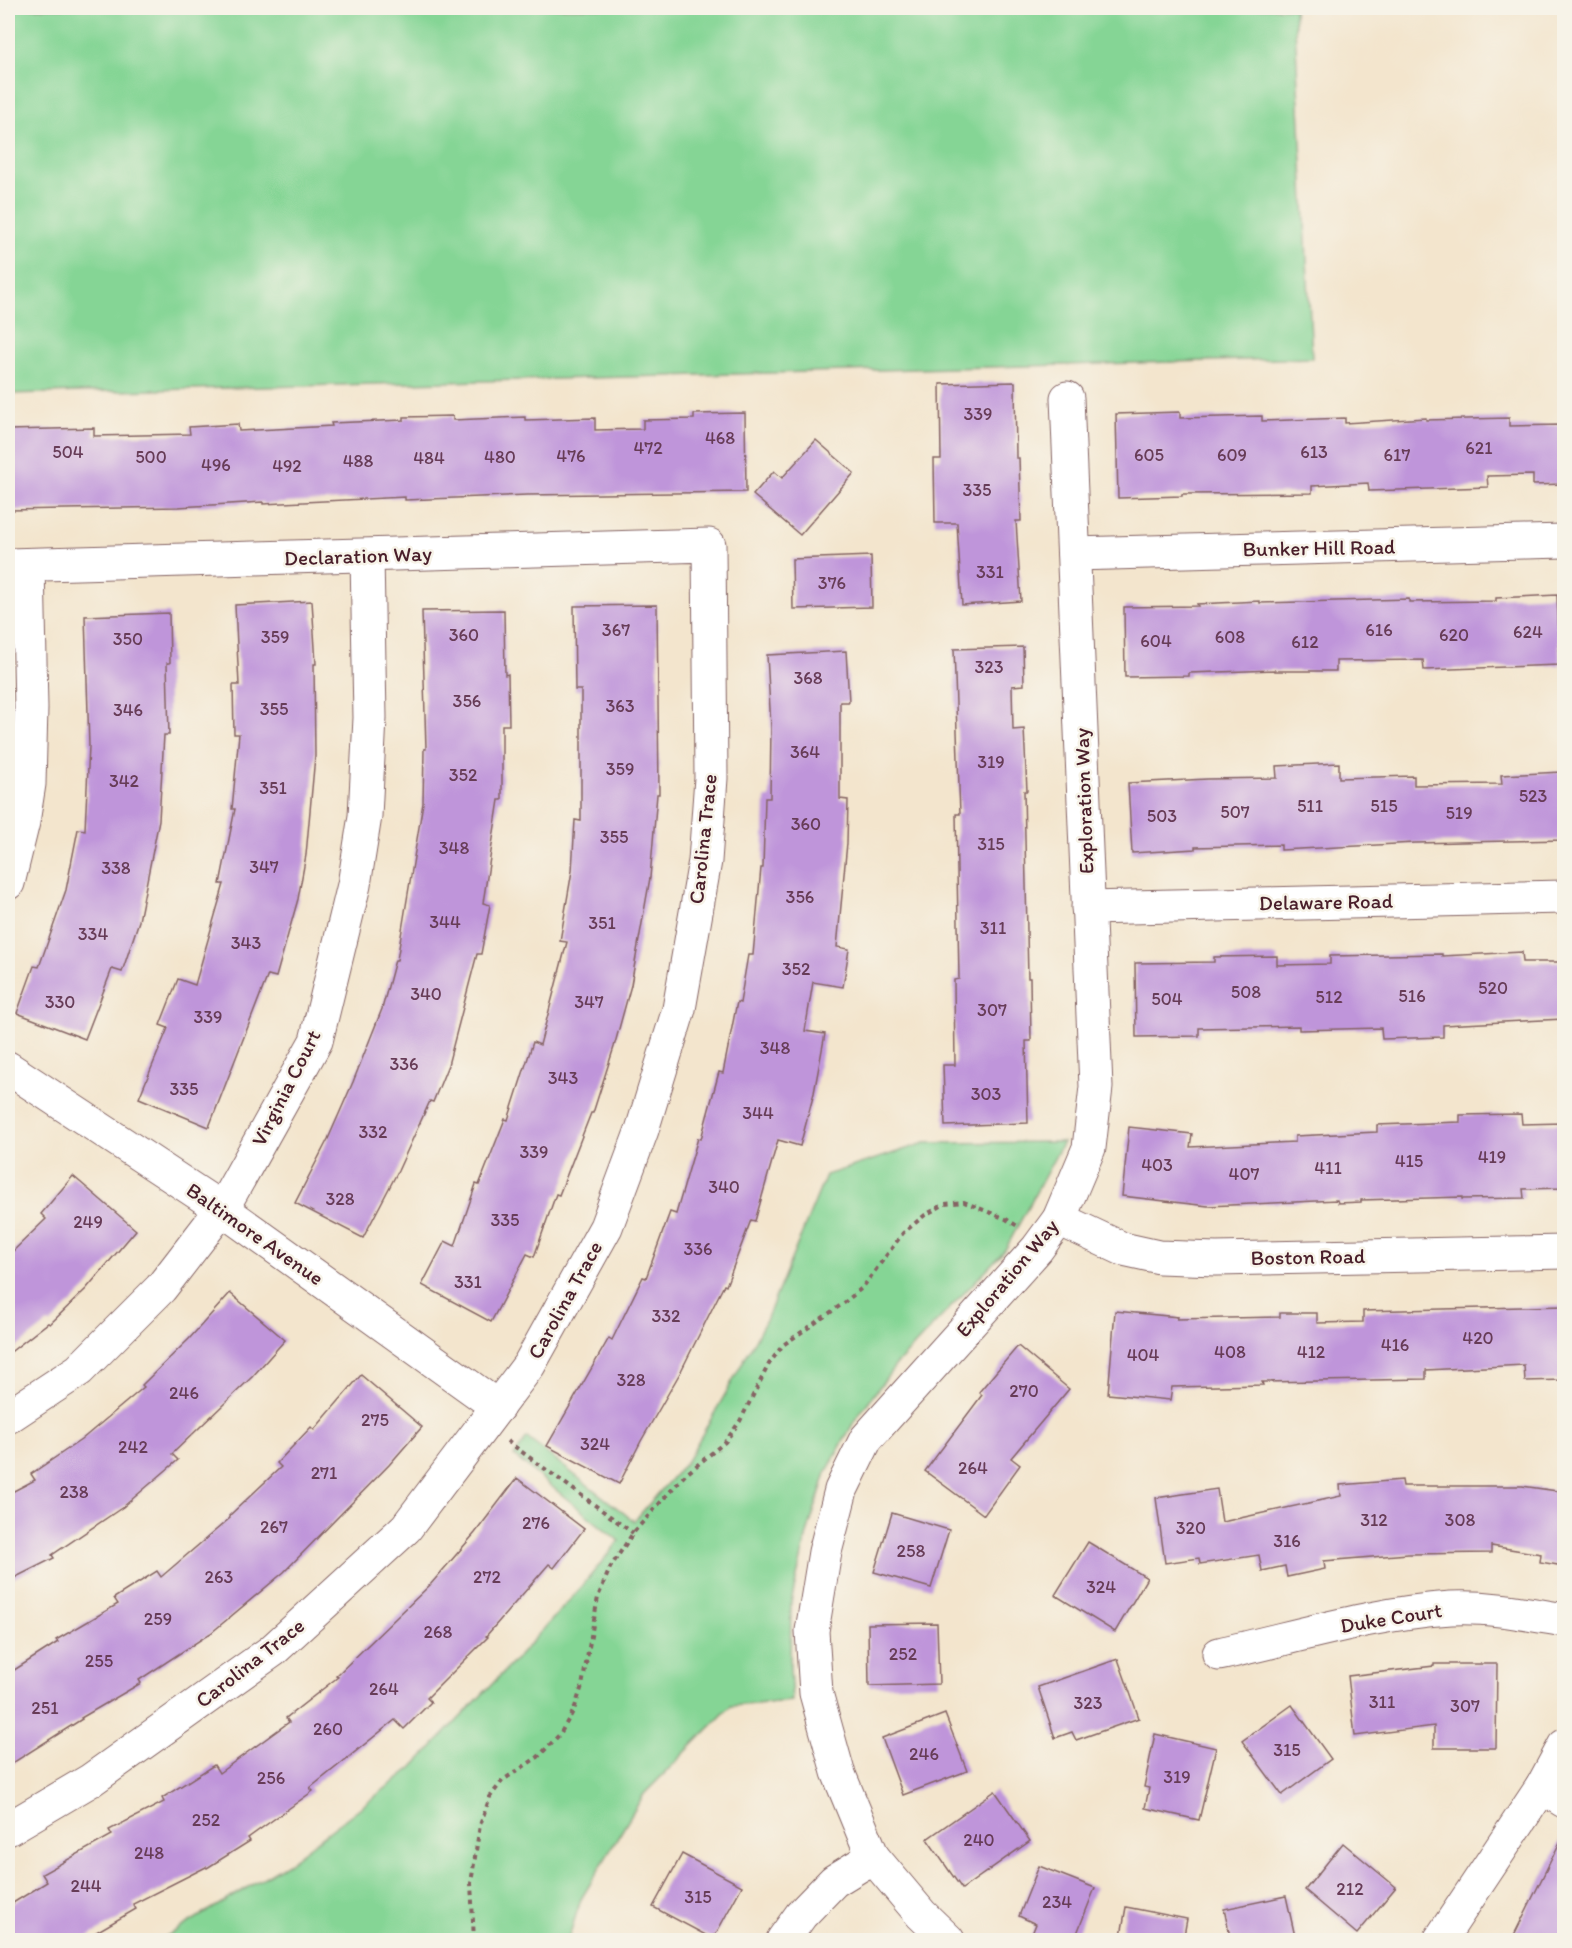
<svg xmlns="http://www.w3.org/2000/svg" width="1572" height="1948" font-family="Itim,sans-serif">
<style>
.green{fill:#85d595;stroke:#687a60;stroke-width:1.5}
.building{fill:#bf95da}
.lines{fill:none;stroke-linecap:round;stroke-linejoin:round}
.minor-casing{stroke:#856464;stroke-width:35}
.path{stroke:#856464;stroke-width:4;stroke-dasharray:4.5 4.5;stroke-linecap:butt}
.minor{stroke:#fff;stroke-width:33}
.labels{text-anchor:middle;stroke-width:5;stroke-linejoin:round;paint-order:stroke}
.number-label{font-size:18px;fill:#673c57}
.street-label{font-size:21px;fill:#4a1f2b;stroke:#f7f3e8}
</style>
<rect width="100%" height="100%" fill="#f7f3e8"/>
<filter id="ink" filterUnits="userSpaceOnUse"><feTurbulence type="fractalNoise" baseFrequency=".0167" numOctaves="2"/><feDisplacementMap in="SourceGraphic" scale="12" xChannelSelector="R" yChannelSelector="G"/><feConvolveMatrix kernelMatrix="1 2 1 2 8 2 1 2 1" color-interpolation-filters="sRGB"/></filter>
<filter id="wash" filterUnits="userSpaceOnUse"><feTurbulence type="fractalNoise" baseFrequency=".008" numOctaves="4" result="noise"/><feDisplacementMap in="SourceGraphic" scale="24" xChannelSelector="R" yChannelSelector="G"/><feGaussianBlur stdDeviation="1.35" result="paint"/><feColorMatrix in="noise" values="0 0 0 0 0 0 0 0 0 0 0 0 0 0 0 0 0 1.4 0 .05"/><feComposite in="paint" operator="in"/></filter>
<g filter="url(#wash)">
<rect width="100%" height="100%" fill="#f3e5cd"/>
<g class="green">
<polygon points="8,8 1294,8 1312,358 8,394"/>
<polygon points="1063,1142 1005,1250 895,1366 855,1420 826,1473 807,1534 791,1602 790,1669 792,1701 731,1706 644,1794 581,1899 568,1940 160,1940 288,1863 412,1768 518,1657 578,1591 619,1541 514,1456 527,1438 634,1521 687,1461 727,1391 767,1318 826,1175 925,1143"/>
</g>
<g id="blocks">
<g class="building">
<polygon points="1015,382 1016,458 1019,458 1021,521 1016,521 1021,601 962,605 957,523 935,523 934,459 941,459 940,384"/>
<polygon points="1180,412 1180,418 1262,416 1262,421 1345,418 1345,423 1426,418 1426,420 1509,418 1509,426 1564,425 1564,484 1533,485 1533,475 1487,476 1488,487 1369,491 1368,483 1312,486 1312,493 1182,494 1182,496 1118,498 1116,414"/>
<polygon points="745,413 746,492 527,495 405,500 405,497 263,504 263,502 178,507 8,510 8,430 94,428 94,436 190,434 189,427 238,424 239,431 332,426 331,423 404,420 404,417 453,416 453,420 525,417 525,420 595,418 595,430 643,429 643,420 694,419 694,414"/>
<polygon points="816,440 854,473 800,535 753,495 774,471 782,478"/>
<polygon points="871,556 872,607 793,609 792,559"/>
<polygon points="1557,595 1560,665 1424,670 1423,660 1336,661 1336,671 1275,671 1275,670 1189,673 1189,676 1125,677 1124,607 1198,606 1197,604 1260,601 1260,603 1409,599 1409,602 1496,601 1496,598"/>
<polygon points="312,601 316,664 314,664 315,756 306,855 298,899 276,977 268,975 209,1127 139,1098 168,1028 160,1025 178,979 195,985 224,884 220,884 235,809 232,809 239,734 234,734 233,685 239,685 235,605"/>
<polygon points="657,605 659,794 657,794 650,878 631,985 614,1047 593,1113 591,1113 559,1195 556,1194 534,1257 527,1254 491,1322 422,1285 445,1241 455,1246 476,1184 479,1185 505,1119 508,1120 533,1042 540,1045 567,942 560,941 572,871 575,820 581,821 581,690 575,690 574,606"/>
<polygon points="504,610 505,675 508,674 509,725 502,725 502,800 499,800 483,903 490,905 481,954 477,954 448,1065 433,1102 430,1101 398,1171 363,1238 295,1203 328,1139 353,1082 382,1009 395,960 397,960 423,803 424,749 426,749 422,611"/>
<polygon points="169,613 170,663 167,663 169,735 164,735 159,820 139,921 122,972 112,969 85,1039 17,1013 34,966 39,967 66,890 78,829 85,830 89,746 85,616"/>
<polygon points="1023,647 1024,685 1012,686 1013,730 1024,729 1027,791 1024,791 1028,978 1030,978 1031,1041 1026,1041 1028,1123 945,1126 943,1065 955,1065 954,980 959,979 956,814 960,814 954,649"/>
<polygon points="846,651 849,702 840,702 840,799 848,800 847,843 837,947 849,949 843,987 813,982 805,1031 825,1034 814,1093 800,1146 778,1140 755,1221 751,1220 726,1286 724,1285 680,1373 641,1441 619,1484 547,1446 609,1338 612,1340 643,1277 646,1278 670,1212 676,1214 698,1138 701,1139 719,1072 723,1073 737,1002 740,1003 748,955 753,955 761,868 763,868 765,798 770,798 771,727 767,655"/>
<polygon points="1339,763 1339,778 1414,776 1414,785 1502,784 1501,775 1562,772 1564,840 1415,843 1281,850 1281,845 1195,847 1195,849 1132,853 1128,783 1208,779 1277,778 1276,766"/>
<polygon points="1522,952 1523,962 1564,962 1564,1019 1443,1025 1443,1037 1382,1039 1381,1028 1299,1030 1299,1026 1199,1028 1199,1036 1136,1037 1135,963 1214,962 1214,957 1277,956 1277,965 1330,964 1330,956 1442,954 1442,956"/>
<polygon points="1521,1114 1522,1124 1564,1123 1564,1188 1523,1189 1524,1198 1462,1199 1462,1197 1361,1200 1361,1202 1338,1203 1337,1200 1208,1206 1122,1196 1129,1127 1192,1134 1190,1147 1295,1142 1295,1136 1377,1132 1377,1125 1460,1122 1460,1115"/>
<polygon points="73,1176 136,1230 86,1289 50,1324 48,1323 8,1354 8,1256 46,1219 41,1214"/>
<polygon points="230,1293 285,1340 252,1377 172,1454 178,1460 123,1507 52,1555 54,1558 8,1581 8,1494 35,1480 31,1474 81,1440 144,1387 142,1385 189,1339"/>
<polygon points="1564,1306 1564,1380 1525,1381 1524,1365 1426,1370 1426,1379 1262,1382 1263,1385 1172,1387 1170,1400 1108,1394 1115,1311 1178,1317 1177,1319 1280,1317 1280,1313 1317,1313 1317,1323 1363,1322 1363,1311"/>
<polygon points="1018,1346 1069,1389 1011,1458 1020,1465 984,1515 925,1471 982,1395 979,1392"/>
<polygon points="361,1375 422,1427 389,1465 284,1572 211,1633 139,1680 141,1683 81,1718 82,1719 8,1766 8,1674 58,1642 56,1640 118,1604 114,1598 157,1571 161,1577 230,1518 229,1516 281,1467 277,1463 311,1427 314,1430"/>
<polygon points="517,1478 584,1529 554,1568 549,1564 486,1636 488,1637 427,1698 431,1702 404,1729 395,1720 310,1788 313,1791 248,1838 250,1841 207,1868 206,1867 133,1904 136,1909 81,1941 8,1941 8,1906 47,1882 42,1874 112,1835 109,1830 164,1802 162,1798 214,1765 219,1773 289,1722 286,1718 338,1677 336,1676 430,1585 475,1533"/>
<polygon points="1402,1480 1403,1486 1522,1486 1564,1492 1564,1566 1540,1562 1541,1554 1491,1546 1491,1553 1408,1554 1324,1561 1325,1569 1287,1577 1285,1566 1262,1571 1259,1555 1200,1564 1199,1558 1165,1563 1156,1498 1217,1489 1222,1522 1341,1496 1340,1485"/>
<polygon points="892,1513 949,1530 931,1588 874,1572"/>
<polygon points="1088,1542 1147,1578 1115,1632 1055,1595"/>
<polygon points="937,1623 939,1684 869,1686 868,1624"/>
<polygon points="1118,1659 1139,1718 1076,1740 1072,1732 1055,1738 1038,1687"/>
<polygon points="1434,1664 1497,1664 1496,1748 1434,1748 1434,1726 1355,1736 1348,1676 1434,1666"/>
<polygon points="1292,1705 1331,1759 1282,1795 1242,1741"/>
<polygon points="945,1714 967,1771 903,1795 882,1738"/>
<polygon points="1155,1734 1216,1748 1199,1820 1145,1808 1149,1788 1144,1787"/>
<polygon points="995,1791 1030,1841 962,1889 927,1839"/>
<polygon points="1564,1834 1564,1941 1511,1941"/>
<polygon points="1343,1843 1396,1887 1357,1934 1305,1890"/>
<polygon points="682,1854 742,1886 713,1939 653,1907"/>
<polygon points="1039,1866 1095,1888 1074,1941 1029,1941 1036,1924 1019,1916"/>
<polygon points="1286,1896 1296,1941 1231,1941 1224,1909"/>
<polygon points="1126,1907 1187,1919 1183,1941 1120,1941"/>
</g>
</g>
</g>
<g filter="url(#ink)">
<use href="#blocks" fill-opacity="0" stroke="#856464" stroke-width="1.5"/>
<g class="lines">
<defs>
<g id="minor">
<polyline points="1074,554 1564,541"/>
<polyline points="8,565 709,545 711,778 705,861 679,1009 642,1130 606,1227 529,1365 406,1528 272,1651 91,1780 8,1829"/>
<polyline points="8,883 23,822 29,784 31,708 28,565"/>
<polyline points="1088,908 1564,897"/>
<polyline points="8,1068 222,1209 498,1407"/>
<polyline points="1059,1219 1123,1249 1159,1257 1216,1259 1564,1252"/>
<polyline points="8,1417 79,1370 161,1288 222,1209 316,1041 354,885 365,816 370,718 367,556"/>
<path d="M1219,1654C1296,1637 1373,1613 1451,1608C1489,1606 1528,1614 1564,1620"/>
<polyline points="1542,1787 1564,1801"/>
<polyline points="783,1940 801,1915 834,1881 873,1857"/>
<polyline points="948,1940 921,1914 873,1857 838,1772 816,1693 812,1631 825,1552 841,1490 866,1439 1037,1249 1059,1219 1089,1148 1096,1087 1067,398"/>
<polyline points="1440,1940 1542,1787 1564,1746"/>
</g>
</defs>
<use href="#minor" class="minor-casing"/>
<g class="path">
<polyline points="507,1441 633,1533"/>
<polyline points="474,1940 471,1883 480,1825 490,1797 503,1780 538,1757 560,1734 574,1710 582,1686 598,1597 610,1568 633,1533 684,1476 725,1442 740,1421 769,1364 783,1345 844,1303 863,1287 903,1233 925,1215 945,1204 964,1202 1006,1219 1019,1227"/>
</g>
<use href="#minor" class="minor"/>
</g>
</g>
<g class="labels">
<g class="number-label">
<text x="978" y="420">339</text>
<text x="720" y="444">468</text>
<text x="648" y="454">472</text>
<text x="1479" y="454">621</text>
<text x="68" y="458">504</text>
<text x="1314" y="458">613</text>
<text x="1149" y="461">605</text>
<text x="1232" y="461">609</text>
<text x="1397" y="461">617</text>
<text x="571" y="462">476</text>
<text x="151" y="463">500</text>
<text x="500" y="463">480</text>
<text x="429" y="464">484</text>
<text x="358" y="467">488</text>
<text x="216" y="471">496</text>
<text x="287" y="472">492</text>
<text x="977" y="496">335</text>
<text x="990" y="578">331</text>
<text x="832" y="589">376</text>
<text x="616" y="636">367</text>
<text x="1379" y="636">616</text>
<text x="1528" y="638">624</text>
<text x="464" y="641">360</text>
<text x="1454" y="641">620</text>
<text x="275" y="643">359</text>
<text x="1230" y="643">608</text>
<text x="128" y="645">350</text>
<text x="1156" y="647">604</text>
<text x="1305" y="648">612</text>
<text x="989" y="673">323</text>
<text x="808" y="684">368</text>
<text x="467" y="707">356</text>
<text x="620" y="712">363</text>
<text x="274" y="715">355</text>
<text x="128" y="716">346</text>
<text x="805" y="758">364</text>
<text x="991" y="768">319</text>
<text x="620" y="775">359</text>
<text x="463" y="781">352</text>
<text x="124" y="787">342</text>
<text x="273" y="794">351</text>
<text x="1533" y="802">523</text>
<text x="1310" y="812">511</text>
<text x="1384" y="812">515</text>
<text x="1235" y="818">507</text>
<text x="1459" y="819">519</text>
<text x="1162" y="822">503</text>
<text x="806" y="830">360</text>
<text x="614" y="843">355</text>
<text x="991" y="850">315</text>
<text x="454" y="854">348</text>
<text x="264" y="873">347</text>
<text x="116" y="874">338</text>
<text x="800" y="903">356</text>
<text x="445" y="928">344</text>
<text x="602" y="929">351</text>
<text x="993" y="934">311</text>
<text x="93" y="940">334</text>
<text x="246" y="949">343</text>
<text x="796" y="975">352</text>
<text x="1493" y="994">520</text>
<text x="1246" y="998">508</text>
<text x="426" y="1000">340</text>
<text x="1412" y="1002">516</text>
<text x="1329" y="1003">512</text>
<text x="1167" y="1005">504</text>
<text x="60" y="1008">330</text>
<text x="589" y="1008">347</text>
<text x="992" y="1016">307</text>
<text x="208" y="1023">339</text>
<text x="775" y="1054">348</text>
<text x="404" y="1070">336</text>
<text x="563" y="1084">343</text>
<text x="184" y="1095">335</text>
<text x="986" y="1100">303</text>
<text x="758" y="1119">344</text>
<text x="373" y="1138">332</text>
<text x="534" y="1158">339</text>
<text x="1492" y="1163">419</text>
<text x="1409" y="1167">415</text>
<text x="1157" y="1171">403</text>
<text x="1328" y="1174">411</text>
<text x="1244" y="1180">407</text>
<text x="724" y="1193">340</text>
<text x="340" y="1205">328</text>
<text x="505" y="1226">335</text>
<text x="88" y="1228">249</text>
<text x="698" y="1255">336</text>
<text x="468" y="1288">331</text>
<text x="666" y="1322">332</text>
<text x="1478" y="1344">420</text>
<text x="1395" y="1351">416</text>
<text x="1230" y="1358">408</text>
<text x="1311" y="1358">412</text>
<text x="1143" y="1361">404</text>
<text x="631" y="1386">328</text>
<text x="1024" y="1397">270</text>
<text x="184" y="1399">246</text>
<text x="375" y="1426">275</text>
<text x="595" y="1450">324</text>
<text x="133" y="1453">242</text>
<text x="973" y="1474">264</text>
<text x="324" y="1479">271</text>
<text x="74" y="1498">238</text>
<text x="1374" y="1526">312</text>
<text x="1460" y="1526">308</text>
<text x="536" y="1529">276</text>
<text x="274" y="1533">267</text>
<text x="1191" y="1534">320</text>
<text x="1287" y="1547">316</text>
<text x="911" y="1557">258</text>
<text x="219" y="1583">263</text>
<text x="487" y="1583">272</text>
<text x="1101" y="1593">324</text>
<text x="158" y="1625">259</text>
<text x="438" y="1638">268</text>
<text x="903" y="1660">252</text>
<text x="99" y="1667">255</text>
<text x="384" y="1695">264</text>
<text x="1382" y="1708">311</text>
<text x="1088" y="1709">323</text>
<text x="1465" y="1712">307</text>
<text x="45" y="1714">251</text>
<text x="328" y="1735">260</text>
<text x="1287" y="1756">315</text>
<text x="924" y="1760">246</text>
<text x="1177" y="1783">319</text>
<text x="271" y="1784">256</text>
<text x="206" y="1826">252</text>
<text x="979" y="1846">240</text>
<text x="149" y="1859">248</text>
<text x="86" y="1892">244</text>
<text x="1350" y="1895">212</text>
<text x="698" y="1903">315</text>
<text x="1057" y="1908">234</text>
</g>
<g class="street-label">
<text transform="translate(1319 548) rotate(-1)" y="7">Bunker Hill Road</text>
<text transform="translate(358 556) rotate(-2)" y="7">Declaration Way</text>
<text transform="translate(1084 801) rotate(-92)" y="7">Exploration Way</text>
<text transform="translate(703 839) rotate(-84)" y="7">Carolina Trace</text>
<text transform="translate(1326 902) rotate(-1)" y="7">Delaware Road</text>
<text transform="translate(286 1088) rotate(-63)" y="7">Virginia Court</text>
<text transform="translate(255 1234) rotate(35)" y="7">Baltimore Avenue</text>
<text transform="translate(1308 1257) rotate(-1)" y="7">Boston Road</text>
<text transform="translate(1007 1278) rotate(-50)" y="7">Exploration Way</text>
<text transform="translate(565 1300) rotate(-61)" y="7">Carolina Trace</text>
<text transform="translate(1391 1618) rotate(-9)" y="7">Duke Court</text>
<text transform="translate(250 1663) rotate(-38)" y="7">Carolina Trace</text>
</g>
</g>
<rect width="1572" height="1948" fill="none" stroke="#f7f3e8" stroke-width="30"/>
</svg>
